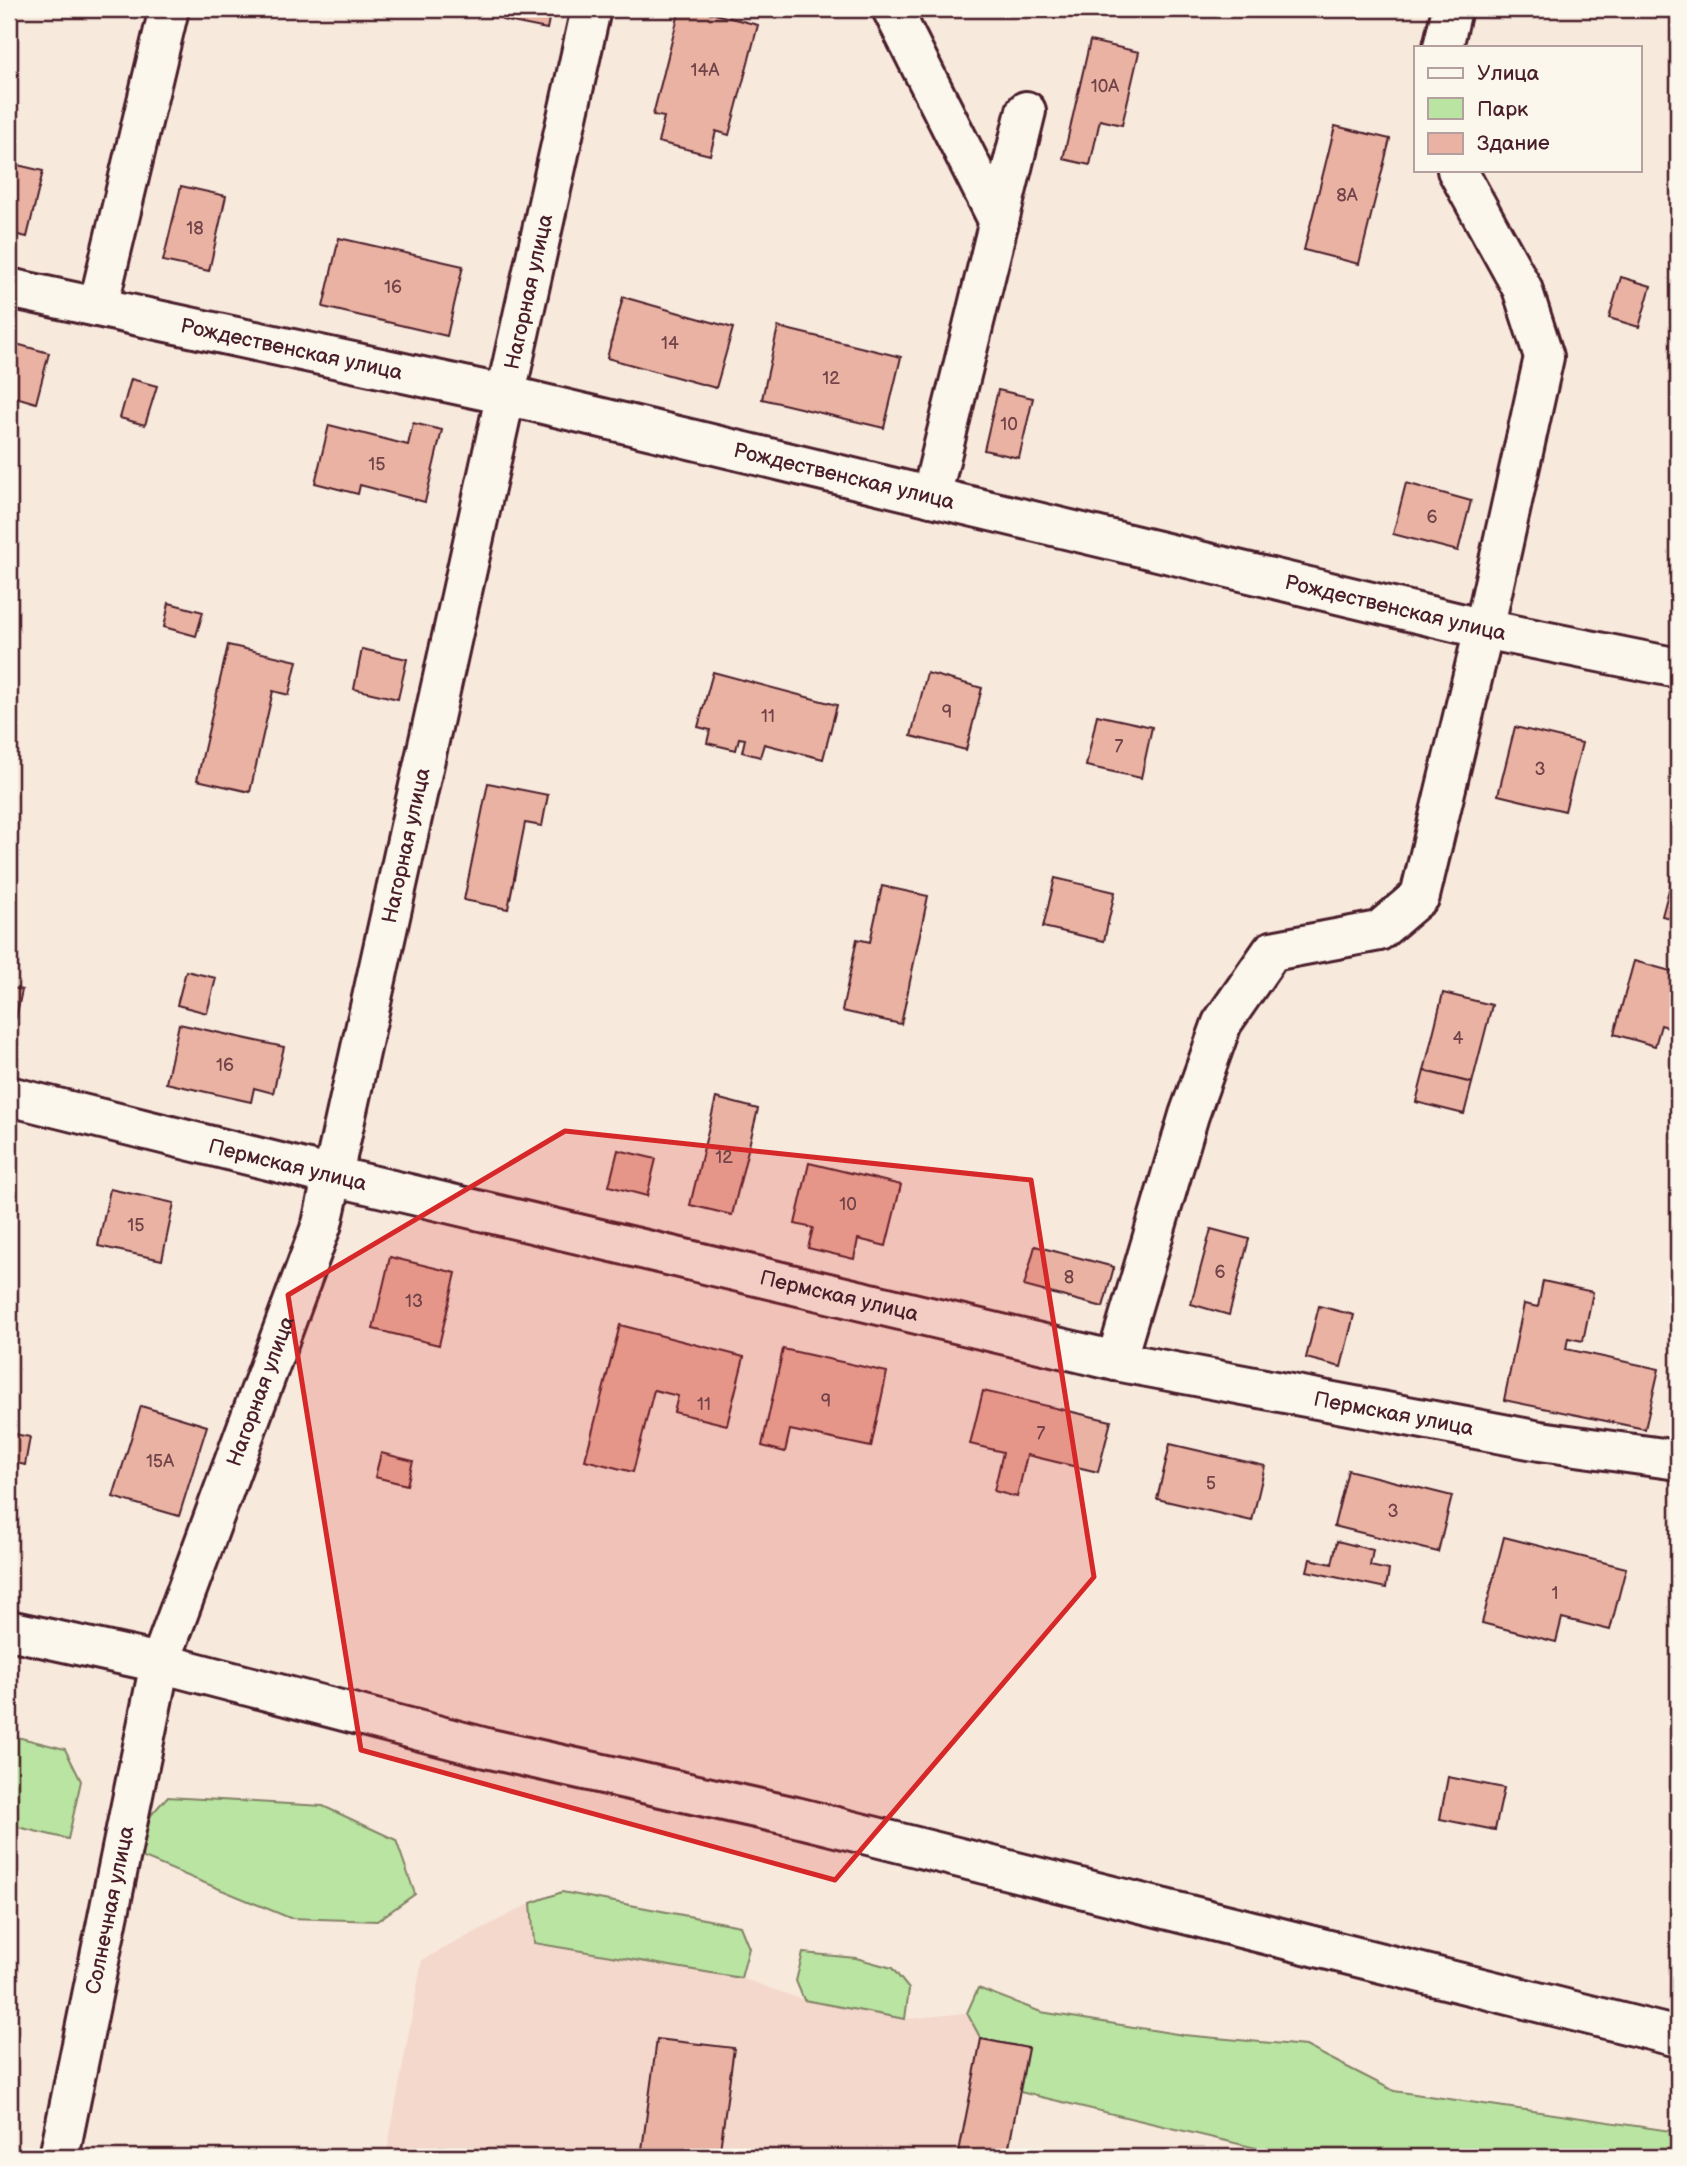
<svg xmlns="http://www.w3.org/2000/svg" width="1687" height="2166" font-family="'Balsamiq Sans',sans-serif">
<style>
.built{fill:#f4d8cb}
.green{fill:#b9e4a1;stroke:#828266;stroke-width:2}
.building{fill:#eab2a2;stroke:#4a1f2b;stroke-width:2}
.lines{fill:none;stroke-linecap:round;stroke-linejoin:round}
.minor-casing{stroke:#4a1f2b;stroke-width:44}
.minor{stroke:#fbf7ec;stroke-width:38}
.marked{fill:#d62828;fill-opacity:0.2;stroke:#d62828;stroke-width:5;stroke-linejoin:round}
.labels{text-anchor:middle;stroke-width:5;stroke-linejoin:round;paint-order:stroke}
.number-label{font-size:18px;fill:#724449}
.street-label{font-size:21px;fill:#4a1f2b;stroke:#fbf7ec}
</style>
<rect width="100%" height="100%" fill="#f8e9dd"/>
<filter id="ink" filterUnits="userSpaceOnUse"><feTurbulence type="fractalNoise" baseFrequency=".0143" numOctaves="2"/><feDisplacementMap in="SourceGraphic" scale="14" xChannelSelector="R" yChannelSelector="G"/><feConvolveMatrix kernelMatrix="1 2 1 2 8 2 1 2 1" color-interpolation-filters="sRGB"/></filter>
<g filter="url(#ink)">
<polygon class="built" points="531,1903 534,1943 741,1978 804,2000 905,2019 967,2013 981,2039 1028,2048 1007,2157 386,2157 422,1960"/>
<g class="green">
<polygon points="9,1735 65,1749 81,1781 68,1839 9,1825"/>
<polygon points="167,1797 323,1806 396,1840 415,1894 377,1921 290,1918 139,1856 151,1815"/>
<polygon points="562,1892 740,1926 749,1948 741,1978 534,1943 531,1903"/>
<polygon points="803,1953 856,1958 892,1968 909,1989 905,2019 804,2000 796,1981"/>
<polygon points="978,1988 1041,2012 1183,2035 1306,2046 1394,2091 1678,2132 1678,2157 1294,2157 1020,2092 1028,2048 981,2039 967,2013"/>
</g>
<g class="building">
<polygon points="505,9 551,9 547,29 502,20"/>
<polygon points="680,9 695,9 758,25 729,135 716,131 710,155 658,142 664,117 653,115"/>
<polygon points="1090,41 1139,52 1122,125 1100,120 1090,165 1063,159"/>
<polygon points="1335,126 1390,139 1359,264 1304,250"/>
<polygon points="9,163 43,171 27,237 9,233"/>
<polygon points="181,186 226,196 209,271 163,261"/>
<polygon points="339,238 463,266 447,336 323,307"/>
<polygon points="1621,277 1651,286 1639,327 1609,318"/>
<polygon points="623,297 733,328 716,388 607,358"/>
<polygon points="778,327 901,357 884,428 762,399"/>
<polygon points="9,342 49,353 36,403 9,395"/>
<polygon points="131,379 157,386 145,425 120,418"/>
<polygon points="998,390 1033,398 1019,458 984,450"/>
<polygon points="413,423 442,430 425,502 360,485 358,494 315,483 329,425 408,445"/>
<polygon points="1406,483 1471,501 1458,551 1393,534"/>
<polygon points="169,603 203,612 196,636 164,627"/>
<polygon points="228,645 297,661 289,695 273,691 250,792 197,780"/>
<polygon points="362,649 407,659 398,699 354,689"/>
<polygon points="713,672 837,705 823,759 764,744 760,757 742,752 745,739 739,738 736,750 707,743 710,730 698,727"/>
<polygon points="927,673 982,688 966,750 911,736"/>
<polygon points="1097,715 1152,727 1141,778 1086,766"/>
<polygon points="1515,727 1582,743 1565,811 1498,795"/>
<polygon points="488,783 548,795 542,826 525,823 508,909 464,900"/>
<polygon points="1678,856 1678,920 1662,916"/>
<polygon points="1055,878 1115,892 1104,941 1043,927"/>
<polygon points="882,886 928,896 901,1024 842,1011 857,939 870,942"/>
<polygon points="1634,961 1678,973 1678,1030 1661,1025 1655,1046 1614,1034"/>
<polygon points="186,971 216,978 207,1013 177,1005"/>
<polygon points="9,987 22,990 16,1018 9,1016"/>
<polygon points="1443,993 1492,1005 1472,1083 1424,1071"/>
<polygon points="179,1024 284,1047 273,1093 254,1088 251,1102 166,1083"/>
<polygon points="1424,1071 1472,1083 1464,1114 1416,1102"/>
<polygon points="716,1098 758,1109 732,1215 690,1205"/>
<polygon points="618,1150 656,1159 647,1196 609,1186"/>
<polygon points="809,1163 901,1185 886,1246 858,1239 854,1259 808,1248 813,1228 795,1224"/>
<polygon points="110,1189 174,1203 162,1260 98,1246"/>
<polygon points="1211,1229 1249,1239 1229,1315 1191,1304"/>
<polygon points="1035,1246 1114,1267 1103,1307 1024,1286"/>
<polygon points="390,1257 456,1273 439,1345 373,1329"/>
<polygon points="1543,1281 1593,1292 1583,1341 1568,1338 1566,1349 1659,1369 1645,1429 1504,1400 1524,1304 1538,1307"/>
<polygon points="1319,1306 1354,1315 1341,1367 1306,1358"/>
<polygon points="620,1325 744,1357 727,1425 674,1412 678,1396 654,1390 633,1472 585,1460"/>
<polygon points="783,1349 887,1372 871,1447 790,1430 785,1452 762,1446"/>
<polygon points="983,1391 1111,1421 1098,1472 1027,1455 1017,1497 994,1491 1003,1452 970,1444"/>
<polygon points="141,1406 207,1426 179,1516 113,1497"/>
<polygon points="9,1433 30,1437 25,1465 9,1461"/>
<polygon points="1170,1444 1265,1466 1252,1521 1157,1499"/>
<polygon points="381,1453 413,1461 407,1485 375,1477"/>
<polygon points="1348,1470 1452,1496 1438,1552 1334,1526"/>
<polygon points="1504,1537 1626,1568 1610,1630 1562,1618 1556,1642 1482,1623"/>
<polygon points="1337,1541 1373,1550 1370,1566 1389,1570 1386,1588 1307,1571 1310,1559 1332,1564"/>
<polygon points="1448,1777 1504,1788 1495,1830 1440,1819"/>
<polygon points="657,2039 734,2048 719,2157 641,2157"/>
<polygon points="981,2039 1028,2048 1007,2157 958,2157"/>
<polygon points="440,2147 515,2157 438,2157"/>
</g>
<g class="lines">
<defs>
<g id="minor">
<polyline points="892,9 999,222"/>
<polyline points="1443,47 1452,9"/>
<path id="s1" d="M9,288L506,395L1484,629L1678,668"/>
<polyline points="98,307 169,9"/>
<polyline points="931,497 1026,111"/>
<path id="s2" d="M9,1096L333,1176L1116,1361L1540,1441L1678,1460"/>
<polyline points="1116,1361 1189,1115 1222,1023 1272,951 1379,931 1420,896 1484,629 1544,357 1522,288 1457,170"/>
<polyline points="9,1630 160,1663 486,1748 796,1817 1678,2037"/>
<path id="s3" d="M59,2157L160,1663L322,1224L591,9"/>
</g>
</defs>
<use href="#minor" class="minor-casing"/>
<use href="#minor" class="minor"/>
</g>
</g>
<path class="marked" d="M565,1131L1031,1180L1094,1577L835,1880L361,1750L288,1295Z"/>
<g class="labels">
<g class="number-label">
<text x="705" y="76">14А</text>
<text x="1105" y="92">10А</text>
<text x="1347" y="201">8А</text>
<text x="195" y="234">18</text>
<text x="393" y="293">16</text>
<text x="670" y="349">14</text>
<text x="831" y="384">12</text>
<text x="1009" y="430">10</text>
<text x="377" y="470">15</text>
<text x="1432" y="523">6</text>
<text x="947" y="718">9</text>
<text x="768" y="722">11</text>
<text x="1119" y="752">7</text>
<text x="1540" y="775">3</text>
<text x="1458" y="1044">4</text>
<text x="225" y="1071">16</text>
<text x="724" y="1163">12</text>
<text x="848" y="1210">10</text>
<text x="136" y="1231">15</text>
<text x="1220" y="1278">6</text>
<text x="1069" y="1283">8</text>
<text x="414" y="1307">13</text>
<text x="826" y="1407">9</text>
<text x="704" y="1410">11</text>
<text x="1041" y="1439">7</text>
<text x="160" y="1467">15А</text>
<text x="1211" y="1489">5</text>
<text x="1393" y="1517">3</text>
<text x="1555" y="1599">1</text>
</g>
<g class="street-label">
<text dy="7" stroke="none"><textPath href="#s3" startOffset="1927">Нагорная улица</textPath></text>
<text dy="7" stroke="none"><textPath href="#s1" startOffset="289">Рождественская улица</textPath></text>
<text dy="7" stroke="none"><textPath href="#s1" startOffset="856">Рождественская улица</textPath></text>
<text dy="7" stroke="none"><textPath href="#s1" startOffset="1423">Рождественская улица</textPath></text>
<text dy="7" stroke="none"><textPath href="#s3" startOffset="1360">Нагорная улица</textPath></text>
<text dy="7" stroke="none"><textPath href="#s2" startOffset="287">Пермская улица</textPath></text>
<text dy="7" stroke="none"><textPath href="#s2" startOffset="854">Пермская улица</textPath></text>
<text dy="7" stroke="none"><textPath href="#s3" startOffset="794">Нагорная улица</textPath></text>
<text dy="7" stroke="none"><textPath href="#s2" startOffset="1421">Пермская улица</textPath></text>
<text dy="7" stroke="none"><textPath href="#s3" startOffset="252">Солнечная улица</textPath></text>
</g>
</g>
<rect width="1687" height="2166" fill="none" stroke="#fbf7ec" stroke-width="35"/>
<rect x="18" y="18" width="1652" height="2131" fill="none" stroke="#4a1f2b" stroke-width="2.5" filter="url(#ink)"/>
<rect x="1414" y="46" width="228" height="126" fill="#fbf7ec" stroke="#b4a19f" stroke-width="2"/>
<rect x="1428" y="68" width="35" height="10" fill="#fbf7ec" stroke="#b4a19f" stroke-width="2"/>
<text x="1477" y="80" font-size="21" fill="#4a1f2b">Улица</text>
<rect x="1428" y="98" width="35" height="21" fill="#b9e4a1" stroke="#b4a19f" stroke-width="2"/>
<text x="1477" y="116" font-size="21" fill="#4a1f2b">Парк</text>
<rect x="1428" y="133" width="35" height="21" fill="#eab2a2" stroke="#b4a19f" stroke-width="2"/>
<text x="1477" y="150" font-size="21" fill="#4a1f2b">Здание</text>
</svg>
